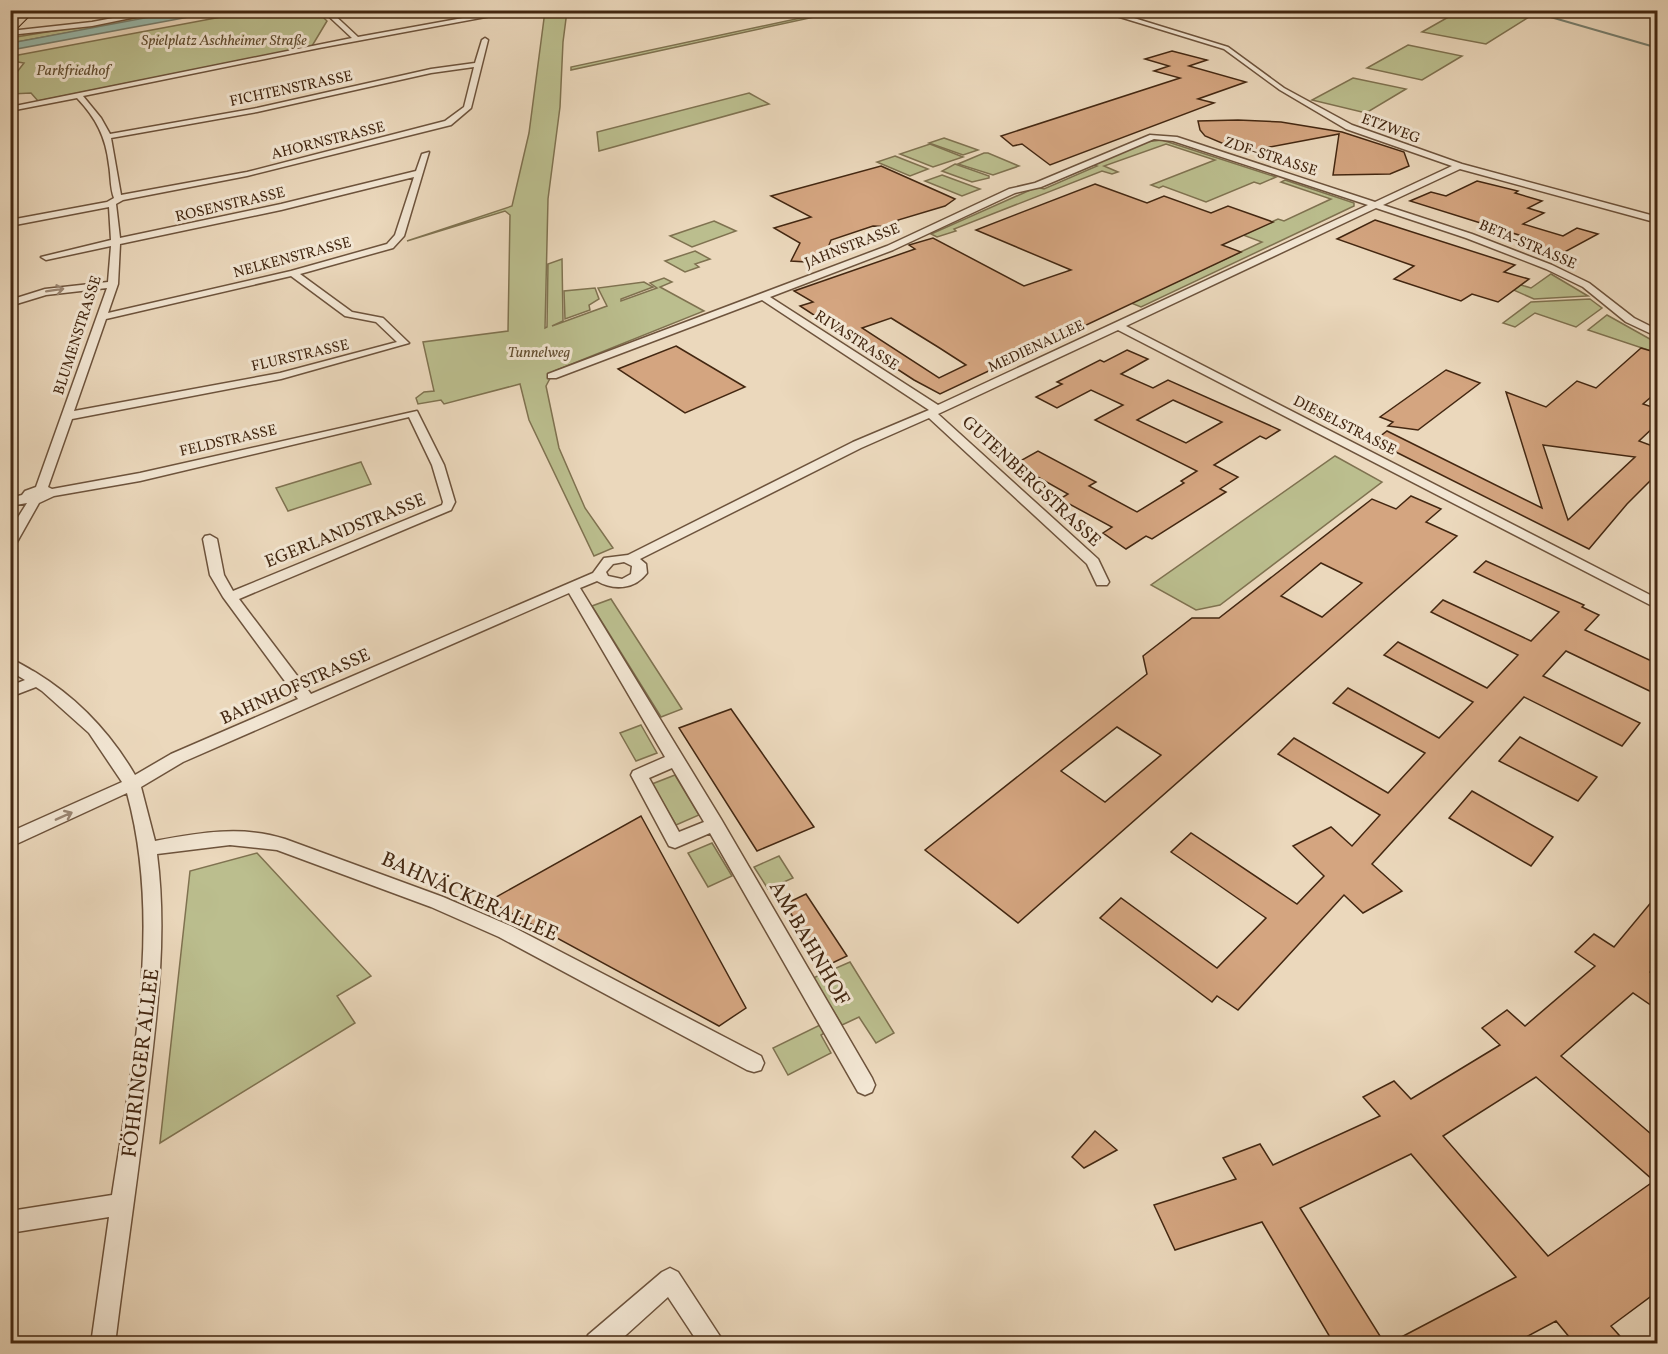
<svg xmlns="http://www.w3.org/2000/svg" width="1668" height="1354" font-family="Vollkorn,serif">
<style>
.green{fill:#bbbe8e;stroke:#7f7250;stroke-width:1.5}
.water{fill:#99baad;stroke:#777f6f;stroke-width:1.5}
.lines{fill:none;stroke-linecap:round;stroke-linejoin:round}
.stream{stroke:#777f6f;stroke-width:2}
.building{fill:#d4a580;stroke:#432711;stroke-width:1.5;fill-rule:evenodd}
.minor-casing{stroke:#6d533c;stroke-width:3}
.major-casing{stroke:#432711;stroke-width:2}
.minor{fill:#f2e6d3;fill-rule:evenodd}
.major{fill:#ebd8bc;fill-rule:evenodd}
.oneway{stroke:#9a8672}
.labels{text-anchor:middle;stroke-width:6;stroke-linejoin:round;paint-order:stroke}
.far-park-label{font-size:15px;font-style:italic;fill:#614d30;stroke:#f2e6d3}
.far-street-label{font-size:15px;fill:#432711;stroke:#f2e6d3}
.street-label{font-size:18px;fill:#432711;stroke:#f2e6d3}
.near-street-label{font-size:21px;fill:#432711;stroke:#f2e6d3}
</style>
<rect width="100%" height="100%" fill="#ebd8bc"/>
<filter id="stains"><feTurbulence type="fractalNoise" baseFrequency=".00333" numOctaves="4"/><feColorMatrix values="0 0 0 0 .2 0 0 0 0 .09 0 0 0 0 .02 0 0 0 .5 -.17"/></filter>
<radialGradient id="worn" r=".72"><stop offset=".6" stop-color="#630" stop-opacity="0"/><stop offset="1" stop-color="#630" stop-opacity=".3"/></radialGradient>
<g class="green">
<polygon points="176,11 187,11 11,43 16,37"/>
<polygon points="253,11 317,11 327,21 312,46 38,101 31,93 11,94 10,81 24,63 18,62 13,56"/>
<polygon points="545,11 567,11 563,42 560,107 548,199 545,328 547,327 548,264 562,259 563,321 552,326 607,306 598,288 644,282 653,287 621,299 621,301 657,288 650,283 664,278 672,282 660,287 704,311 554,371 546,386 559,448 585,508 613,548 594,556 529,420 520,384 444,404 441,400 418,404 416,398 424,392 434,391 423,342 508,331 510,215 505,211 407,241 512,206 529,133"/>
<polygon points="833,11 837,12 571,70 571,67"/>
<polygon points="1459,11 1493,11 1529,17 1486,44 1422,32"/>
<polygon points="1408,45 1462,56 1422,80 1367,68"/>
<polygon points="1353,78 1406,89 1366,113 1312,100"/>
<polygon points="749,93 769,104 599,151 597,132"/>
<polygon points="944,138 978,150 963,155 929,143"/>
<polygon points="1162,140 1276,177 1260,184 1254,182 1206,202 1163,186 1159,188 1151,185 1215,160 1166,144 1104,166 1118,172 1112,174 1102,171 954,229 956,231 937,237 931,234 1037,187 1044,189 1097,166 1090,163 1137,143"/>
<polygon points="930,144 963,157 933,167 900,154"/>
<polygon points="984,153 988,153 1019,166 993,175 958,164"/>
<polygon points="895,156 928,169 910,176 877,162"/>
<polygon points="955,164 989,176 989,178 972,182 942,171"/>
<polygon points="942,175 980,189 962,196 925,181"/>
<polygon points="1285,180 1354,203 1354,206 1141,307 1131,303 1262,242 1243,235 1278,219 1284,221 1331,199 1281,182"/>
<polygon points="714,221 736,231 692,247 670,236"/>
<polygon points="695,251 710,259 695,264 699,267 685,272 665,261"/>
<polygon points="1551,274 1588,296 1534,299 1509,288 1521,285 1531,288"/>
<polygon points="595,288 599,299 589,305 590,310 565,319 564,291"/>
<polygon points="1590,299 1602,308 1576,327 1535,313 1515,327 1503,323 1531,302"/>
<polygon points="1607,315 1657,343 1657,353 1588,330"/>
<polygon points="1335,456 1382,482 1220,605 1196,610 1151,585"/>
<polygon points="361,462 371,484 288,511 276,488"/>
<polygon points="611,599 682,709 661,717 592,606"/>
<polygon points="641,725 657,753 636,761 620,733"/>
<polygon points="675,775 699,815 676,825 652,784"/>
<polygon points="712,843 732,876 708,887 688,853"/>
<polygon points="257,853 371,976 337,996 355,1023 160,1143 190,871"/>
<polygon points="779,856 793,878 768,889 754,867"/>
<polygon points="850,962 894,1033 876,1043 859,1017 842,1025 813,978"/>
<polygon points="822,1024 826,1032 821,1035 831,1053 788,1075 773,1048"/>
</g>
<polygon class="water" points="187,10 221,11 11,50 11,43"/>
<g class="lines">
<polyline class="stream" points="1547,16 1658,48"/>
</g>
<g class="building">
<polygon points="1172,51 1207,60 1189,66 1246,82 1198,99 1214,103 1050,165 1022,144 1013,146 1001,136 1180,78 1154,71 1169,66 1145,59"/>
<polygon points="1238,120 1281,122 1342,132 1404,152 1409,166 1390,174 1333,175 1339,134 1243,152 1205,136 1200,130 1198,121"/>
<polygon points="881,166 955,199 945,206 898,220 896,227 873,226 831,240 822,263 791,261 800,243 774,228 811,217 771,196"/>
<polygon points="1477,181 1518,191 1515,193 1542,201 1528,208 1544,213 1523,224 1563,236 1577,228 1598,234 1561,254 1516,239 1522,236 1410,201 1431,192 1446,196"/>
<path d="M1095,184L1147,203L1164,196L1211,213L1228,206L1273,222L1222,245L1241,252L940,394L914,380L800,306L813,302L794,291L915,249L909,245L933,238L1024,286L1071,270L976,230ZM891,318L938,347L966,365L939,378L862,328Z"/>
<polygon points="1375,220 1515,265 1504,272 1529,279 1498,302 1472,294 1461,301 1394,279 1414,266 1337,239"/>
<polygon points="676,346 745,387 685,413 618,369"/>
<path d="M1641,348L1658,353V391L1643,404L1658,409V423L1639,441L1658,448V473L1627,504L1589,549L1374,441L1387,431L1542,508L1506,392L1546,407L1577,381L1596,388ZM1543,445L1635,457L1568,520Z"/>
<path d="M1127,350L1148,359L1121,374L1153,388L1168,380L1280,430L1266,439L1260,436L1214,465L1238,477L1220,489L1226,492L1152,539L1146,536L1126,549L1103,533L1112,527L1060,499L1068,494L1015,464L1038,451L1096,482L1089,486L1137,512L1184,483L1181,481L1197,471L1095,420L1123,405L1091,390L1057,408L1036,397L1062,384L1057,382L1100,360L1104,362ZM1173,400L1222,422L1186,443L1137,420Z"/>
<polygon points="1446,370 1480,383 1418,430 1388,426 1393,422 1380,417"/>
<path d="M1411,496L1441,509L1426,522L1457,536L1018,923L925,850L1147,674L1143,656L1192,618H1219L1372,499L1396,509ZM1321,563L1362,583L1322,617L1281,596ZM1117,727L1161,755L1105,802L1061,771Z"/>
<polygon points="1486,561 1584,605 1582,607 1599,615 1585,630 1658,664 1658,695 1566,651 1543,676 1640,723 1622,746 1524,697 1372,864 1402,891 1363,913 1344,895 1238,1010 1217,996 1212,1002 1100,918 1121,898 1217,968 1266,918 1171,852 1191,833 1297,904 1324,876 1293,846 1331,827 1352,846 1380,815 1278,754 1294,738 1388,793 1425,753 1333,703 1348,688 1439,738 1473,702 1384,655 1398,642 1487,688 1518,655 1431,612 1443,600 1531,641 1559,612 1474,572"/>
<polygon points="731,709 814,827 757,851 679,728"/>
<polygon points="1520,737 1597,777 1578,801 1499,761"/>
<polygon points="1472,791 1553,837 1531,866 1449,818"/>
<polygon points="641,816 746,1008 719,1026 489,901"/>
<polygon points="806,894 847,956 824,967 785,904"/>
<path d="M1658,894V963L1650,972L1658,977V1010L1633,993L1561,1056L1658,1140V1291L1611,1326L1627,1344H1575L1556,1321L1524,1338L1528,1344H1388L1516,1277L1411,1154L1300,1208L1385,1344H1334L1262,1222L1175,1250L1154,1205L1236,1179L1223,1158L1260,1144L1273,1165L1380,1116L1363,1097L1394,1081L1411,1099L1500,1045L1482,1028L1507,1010L1525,1026L1595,966L1575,952L1594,934L1614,947ZM1536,1077L1654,1181L1548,1256L1443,1136Z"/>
<polygon points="1095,1131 1117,1150 1084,1168 1072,1157"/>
</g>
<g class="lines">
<defs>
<g id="minor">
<polygon points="155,10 170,10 92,26 10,35 10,31 92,22"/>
<path d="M322,10H329L358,37L507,10H523L319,48L83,96L101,118L110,134L257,108L431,69L475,63L482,40L485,38L488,40L471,108L451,125L247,176L123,200L116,204L120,238L281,204L416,171L422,154L429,152L404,236L393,248L300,274L352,312L383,318L409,343L281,379L72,419L48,487L52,489L140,473L417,411L444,465L455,502L451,510L239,599L311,694L593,573L604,558L628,555L853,442L929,410L762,300L556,378H548V374L887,246L1009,189L1035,183L1150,135L1177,137L1375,202L1452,166L1346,129L1280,90L1224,49L1097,10H1108L1228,47L1284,88L1352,125L1462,164L1658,217V223L1460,169L1383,205L1472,234L1552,265L1589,283L1634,318L1658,330V337L1626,322L1583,287L1546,269L1466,238L1376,208L1126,326L1658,599V609L1118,330L938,414L1098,559L1109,582L1107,585H1097L1087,564L929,418L861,448L640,559L646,564L647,573C635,589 614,591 597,581L580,588L721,819L872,1078L875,1085L872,1092L865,1095L858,1092L710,833L675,848L669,846L631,775L633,771L665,757L569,593L183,762L141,787L155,841C198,833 242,825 285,839L443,897L513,927L761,1056L764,1063L761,1070L754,1072L747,1070L499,937L431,907L277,850L230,845L157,854C167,931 158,1006 149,1082C139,1170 126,1255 115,1344H91L109,1217L10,1233V1211L112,1195C132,1063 163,925 127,793L10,847V832L122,782L89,733L42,691L36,687L10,697V686L25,680L10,671V659C19,662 27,668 35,672C76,697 110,732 135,775L171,754L298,699L223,597L210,575L203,539L205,536L210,535L217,539L224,575L233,591L442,505L443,502L432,465L409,417L140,481L54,496L39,503L17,542L10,546V530L27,503L10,506V498L22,495L25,491L36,487L107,288L46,295L10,306V300L45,289L108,282L111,246L46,260L41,257L111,240L109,207L10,226V220L107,202L114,198C110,188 111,176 109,165C106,137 96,118 77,98L10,111V107L352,38ZM474,67L464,107L445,121L247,172L121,195L111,138L257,112L431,73ZM1154,139L1173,141L1368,205L938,405L770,297L893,250L1015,193L1041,187ZM414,177L395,235L387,244L291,271L108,313L118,284L120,244L281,210ZM291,276L345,316L376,322L397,342L280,373L74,411L106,319ZM624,562L632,566L631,574L622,579L608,576L606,572L613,564ZM672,768L704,822L679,832L649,778Z"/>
<polygon points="670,1268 678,1272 725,1344 699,1344 668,1297 616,1344 585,1344 588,1335 662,1272"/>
</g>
<polygon id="major" points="26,10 35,10 10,35 10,28"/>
</defs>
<use href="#minor" class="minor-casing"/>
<use href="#major" class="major-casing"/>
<use href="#minor" class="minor"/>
<use href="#major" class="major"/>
</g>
<defs><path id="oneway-shaft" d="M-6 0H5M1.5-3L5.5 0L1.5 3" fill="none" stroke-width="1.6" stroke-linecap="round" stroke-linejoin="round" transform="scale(1.5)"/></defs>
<g class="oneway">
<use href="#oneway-shaft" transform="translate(55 290) rotate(-9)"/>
<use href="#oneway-shaft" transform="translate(64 816) rotate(-24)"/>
</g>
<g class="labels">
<g class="far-park-label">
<text x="224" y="45">Spielplatz Aschheimer Straße</text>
<text x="73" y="75">Parkfriedhof</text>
<text x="539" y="357">Tunnelweg</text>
</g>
<g class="far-street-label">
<text transform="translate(291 88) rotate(-12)" y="5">FICHTENSTRASSE</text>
<text transform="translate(1391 128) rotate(20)" y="5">ETZWEG</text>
<text transform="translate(328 140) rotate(-14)" y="5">AHORNSTRASSE</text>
<text transform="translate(1271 156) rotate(18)" y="5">ZDF-STRASSE</text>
<text transform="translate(230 204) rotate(-13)" y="5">ROSENSTRASSE</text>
<text transform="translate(1528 244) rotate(23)" y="5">BETA-STRASSE</text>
<text transform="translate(852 245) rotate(-21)" y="5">JAHNSTRASSE</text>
<text transform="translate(292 257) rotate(-15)" y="5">NELKENSTRASSE</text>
<text transform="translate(77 335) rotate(-72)" y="5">BLUMENSTRASSE</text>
<text transform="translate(857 340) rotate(33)" y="5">RIVASTRASSE</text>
<text transform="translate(1036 346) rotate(-25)" y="5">MEDIENALLEE</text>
<text transform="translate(300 355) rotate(-13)" y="5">FLURSTRASSE</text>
<text transform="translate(1345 425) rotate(27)" y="5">DIESELSTRASSE</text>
<text transform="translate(228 440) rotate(-13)" y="5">FELDSTRASSE</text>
</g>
<g class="street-label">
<text transform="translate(1032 481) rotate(43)" y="6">GUTENBERGSTRASSE</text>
<text transform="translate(345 530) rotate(-22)" y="6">EGERLANDSTRASSE</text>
<text transform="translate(295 686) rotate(-24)" y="6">BAHNHOFSTRASSE</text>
</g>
<g class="near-street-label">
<text transform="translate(470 896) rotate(24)" y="7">BAHNÄCKERALLEE</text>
<text transform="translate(810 943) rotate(60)" y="7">AM BAHNHOF</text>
<text transform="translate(140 1063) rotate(-83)" y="7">FÖHRINGER ALLEE</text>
</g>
</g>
<rect width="1668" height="1354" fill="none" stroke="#ebd8bc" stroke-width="36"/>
<rect x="12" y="12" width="1644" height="1330" fill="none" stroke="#432711" stroke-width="3"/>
<rect x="18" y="18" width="1632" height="1318" fill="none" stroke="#432711" stroke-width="1.5"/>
<rect width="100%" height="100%" filter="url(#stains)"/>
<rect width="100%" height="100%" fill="url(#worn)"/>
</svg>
